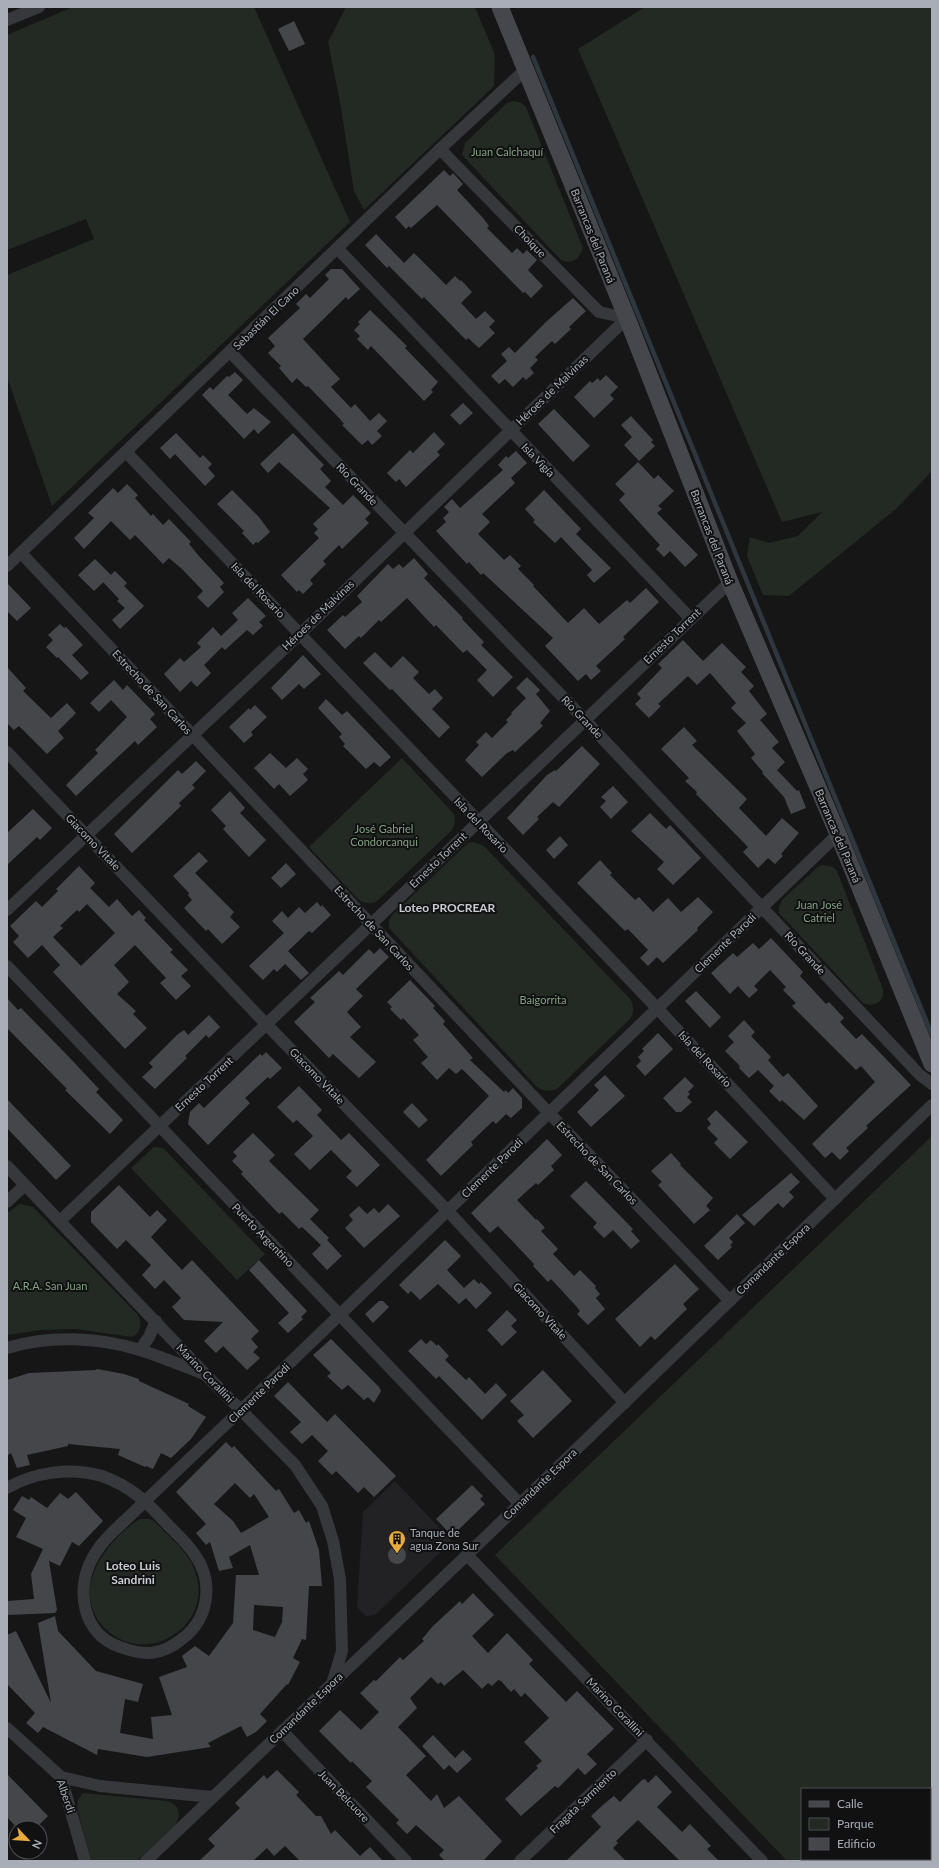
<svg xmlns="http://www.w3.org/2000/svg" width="939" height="1868" font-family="Lato,sans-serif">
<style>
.built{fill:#222224}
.green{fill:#222a23}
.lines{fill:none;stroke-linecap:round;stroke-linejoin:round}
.stream{stroke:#2e373d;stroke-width:4.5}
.building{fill:#45464a;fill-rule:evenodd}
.street{stroke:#37383c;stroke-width:12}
.secondary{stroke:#45474c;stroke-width:17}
.labels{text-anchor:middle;stroke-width:4;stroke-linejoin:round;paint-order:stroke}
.park-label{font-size:11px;fill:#80a181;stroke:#111112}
.street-label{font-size:11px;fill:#a8adb7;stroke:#111112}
.poi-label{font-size:11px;fill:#a8adb7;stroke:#111112;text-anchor:start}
.neighbourhood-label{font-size:12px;font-weight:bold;fill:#c9ccd3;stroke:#111112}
</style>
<rect width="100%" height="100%" fill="#161617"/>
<polygon class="built" points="395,1481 452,1541 375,1615 366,1616 357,1607 363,1512"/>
<g class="green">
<polygon points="73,7 254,7 350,222 52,506 7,377 7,275 94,239 86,219 7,250 7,35"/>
<polygon points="346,7 475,7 495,55 494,86 364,210 354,191 340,102 328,42"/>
<polygon points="645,7 932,7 932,471 897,508 789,596 763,595 747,556 750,537 769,543 798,536 822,512 782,522 578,49"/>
<path d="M514,101L521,103L526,107L583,248C579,260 572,265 560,259L462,155L465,143L507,103Z"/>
<path d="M402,758L454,814C456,821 455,825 451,831L376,902C369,904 366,904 359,900L309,847Z"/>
<path d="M473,842L484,846L631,1000C634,1008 634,1012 630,1019L557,1089C549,1092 544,1091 537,1087L389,928V921L392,915L468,843Z"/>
<path d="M822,865L833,867L837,871L883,989C885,1001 875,1008 863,1003L779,913V907L782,900L818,867Z"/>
<polygon points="932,1136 932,1802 930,1804 930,1789 802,1789 802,1859 871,1859 868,1861 787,1861 495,1555"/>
<polygon points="154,1147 163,1148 168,1153 265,1254 237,1280 131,1168"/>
<path d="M20,1204L33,1207L137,1314C143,1323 141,1332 132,1337L76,1329L42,1330L7,1335V1213Z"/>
<path d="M140,1519H149L154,1521C166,1534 184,1548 192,1564C223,1626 138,1676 98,1620C91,1609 88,1595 91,1582C96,1559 119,1531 140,1519Z"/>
<path d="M83,1793L167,1801C179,1804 182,1815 175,1825L137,1861H91L77,1808L78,1800Z"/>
</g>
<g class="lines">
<polyline class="stream" points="533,57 932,1035"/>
</g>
<g class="building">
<polygon points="294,21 305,44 289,51 278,29"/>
<polygon points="444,170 450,176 453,173 463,184 457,190 483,218 489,226 487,228 512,253 517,248 523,254 527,250 537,260 528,270 543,286 531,298 525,292 523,293 437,205 411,228 409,226 406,229 395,217"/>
<polygon points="376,234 404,263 414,253 446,285 455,276 460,281 461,280 472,292 461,303 476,319 485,311 495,321 489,327 495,333 479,348 468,338 466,340 424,297 422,299 389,266 387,268 365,245"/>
<polygon points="331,269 342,269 360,289 348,300 346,297 303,339 340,379 331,387 351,408 355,404 370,421 379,413 387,421 377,431 382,436 372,445 368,440 362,445 342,425 344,424 340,419 308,386 306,387 297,378 292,383 279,368 281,366 268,353 275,346 268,338 300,308 296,304 306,294 310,298 329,279 325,275"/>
<polygon points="573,298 586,311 569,327 571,329 555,344 552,341 535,357 538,360 530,368 534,373 526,380 523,377 513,387 505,379 499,384 491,376 507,361 501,354 509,347 515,353 547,321"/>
<polygon points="370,310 407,346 405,348 438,382 431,390 433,392 424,401 371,346 368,350 357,339 360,336 354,330 360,324 358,322"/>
<polygon points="235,372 243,380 228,395 247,414 254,408 271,422 258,434 254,429 244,439 202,395 210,387 213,390 227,376 229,377"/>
<polygon points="606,375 618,387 610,395 614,399 594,418 574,397 590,381 592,383 598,378 600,381"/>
<polygon points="463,403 473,413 460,425 450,415"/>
<polygon points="554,409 590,446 573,462 538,424"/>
<polygon points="631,416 653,440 651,442 655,446 639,461 624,445 632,437 621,425"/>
<polygon points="434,432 445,444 437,452 440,455 406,487 399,479 396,482 387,473 410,450 413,453"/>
<polygon points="176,433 200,458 203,455 212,464 208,468 215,476 205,486 175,454 170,459 160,448"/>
<polygon points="293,433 324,465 320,469 331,481 325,487 343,505 353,495 371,513 365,519 369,523 342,549 339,545 323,561 326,564 310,580 313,584 303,594 299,590 297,592 281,575 319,538 314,533 318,529 313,524 330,508 279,462 268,473 260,464"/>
<polygon points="516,451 527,463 511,478 515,483 482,514 490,522 478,534 504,560 510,555 521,566 518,569 534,585 533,586 568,623 584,608 599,624 627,600 630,603 646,588 659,602 623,637 625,639 596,666 601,671 591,680 586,674 578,681 545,646 553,638 483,573 481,575 469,562 467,564 436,531 446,522 443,518 449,512 444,507 452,499 460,508 503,470 498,465 506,456 508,458"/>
<polygon points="638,462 654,479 658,475 674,491 658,506 662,509 657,513 698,555 685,567 670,551 664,557 656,549 660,545 619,500 625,494 615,484"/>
<polygon points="127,484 138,495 135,498 151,516 153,514 163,525 169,519 191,542 189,544 198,555 224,583 220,587 224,592 208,608 197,597 203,591 182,569 169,558 163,564 135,535 130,540 111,521 84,549 74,538 94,518 88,513 113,488 118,493"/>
<polygon points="232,490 259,517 270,532 258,543 256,542 253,545 242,533 244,531 217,504"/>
<polygon points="544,490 581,529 576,534 611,568 594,583 587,575 592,570 561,537 555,543 533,522 535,520 525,509"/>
<polygon points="414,558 428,574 424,578 463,618 462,619 484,642 481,645 513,677 493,697 477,680 487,670 467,650 463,653 436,625 434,627 407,598 381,622 379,620 361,638 359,636 345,649 327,630 343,615 345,617 362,602 357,596 388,564 393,569 399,564 403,568"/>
<polygon points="95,559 111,575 94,591 78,575"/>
<polygon points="115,571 127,583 124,586 144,606 120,629 112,620 125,608 117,601 119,599 103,582"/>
<polygon points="7,583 31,608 17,621 7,611"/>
<polygon points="248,598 266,616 259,622 263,626 253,635 247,630 225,650 222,647 204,665 211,673 197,687 191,681 180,692 164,674 180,658 184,662 201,647 197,643 213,627 221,636 238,620 232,613"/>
<polygon points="60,624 64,628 66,627 83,645 72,655 89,673 81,680 58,657 57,658 46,647 53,640 48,635"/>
<polygon points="683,640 703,661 722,643 746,667 741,672 754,686 749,691 767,714 760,720 779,742 772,748 785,762 777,770 797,791 799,790 806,808 791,814 784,797 762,773 763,772 751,758 755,754 737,731 746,723 731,708 736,703 710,673 697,685 688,676 658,704 661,706 649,718 635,704 641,698 637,694 662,668 658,664"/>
<polygon points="375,652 391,668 403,656 419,672 413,678 429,694 435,689 443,698 432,709 450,727 439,738 392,689 390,690 363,663"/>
<polygon points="303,655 321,674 304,689 299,684 282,700 271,688"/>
<polygon points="7,667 26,688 23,691 51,718 67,703 76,713 58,731 64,738 47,754 19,726 14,730 7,723"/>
<polygon points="527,677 540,690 536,694 550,711 540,723 543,726 515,752 513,750 507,753 482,777 465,760 479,745 476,742 486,732 492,738 508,722 506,720 512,714 511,713 526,698 516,688"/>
<polygon points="114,680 123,690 127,685 155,714 150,719 157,727 138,745 135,741 76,796 66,785 98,753 95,750 127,717 111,700 99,712 90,703"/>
<polygon points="326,699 342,715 347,711 391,757 380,767 374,762 366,769 343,746 345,744 339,737 342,734 318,708"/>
<polygon points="255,705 267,717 251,732 253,735 244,743 229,727 249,708 250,710"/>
<polygon points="684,727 697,741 692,745 747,799 739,808 766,836 782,818 799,833 781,854 783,856 775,864 768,858 758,868 743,852 748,847 696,794 697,792 685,781 689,778 661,749"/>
<polygon points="582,746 600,764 559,807 553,802 537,817 539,819 523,835 507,818 547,775 555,770 556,771"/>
<polygon points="270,753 286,768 297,758 308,769 303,774 308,780 290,796 279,784 274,789 254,768"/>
<polygon points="196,761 206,771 192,785 195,788 179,803 181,806 132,853 114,834 178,770 182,774"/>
<polygon points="613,786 628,802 611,819 600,807 606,801 601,797"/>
<polygon points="230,791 245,808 240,813 266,840 249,857 223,829 226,826 211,810"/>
<polygon points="33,809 52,828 40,840 37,837 7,865 7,833"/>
<polygon points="650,813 666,829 670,825 701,858 673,885 657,869 664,862 631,831"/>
<polygon points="560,836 568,845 554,859 546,850"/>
<polygon points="199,852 208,861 195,873 234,912 230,917 240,927 222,944 208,929 206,931 184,908 192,900 188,895 189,893 173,876"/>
<polygon points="600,860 612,873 610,875 635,900 639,897 653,912 668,898 681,912 698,897 713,912 697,928 698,930 663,963 657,957 648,966 640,958 648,950 628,929 625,931 577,883"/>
<polygon points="286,863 296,874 281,888 271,878"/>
<path d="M79,866L95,883L90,888L109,907L117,899L132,916L139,910L146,918L144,920L173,950L170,952L188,970L181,976L191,986L176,1000L160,983L166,978L135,945L114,965L129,982L117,994L136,1011L133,1014L147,1028L125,1049L53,972L60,965L42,945L28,958L13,942L19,936L10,926L36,901L42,907L58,891L56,889ZM87,904L115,933L81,966L53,937L63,928L60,926L77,910L79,912Z"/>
<polygon points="317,902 321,907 322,905 331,915 312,933 309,931 288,951 309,973 301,980 285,964 277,972 274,969 263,980 249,966 284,933 272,921 282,911 288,918 299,907 305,913"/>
<polygon points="771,938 803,972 800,976 826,1004 829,1002 844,1018 840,1022 856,1039 862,1034 911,1085 866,1126 868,1128 846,1148 849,1151 840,1160 832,1152 825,1158 812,1144 875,1082 861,1066 856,1070 792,1006 796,1003 783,990 786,987 770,970 754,986 758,990 749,998 738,986 730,994 711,973 733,953 737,957 753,943 759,949"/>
<polygon points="380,948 389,957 356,989 363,996 347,1012 361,1027 350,1037 376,1062 359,1078 333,1054 329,1058 294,1022 315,1002 310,998 339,971 343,975 369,949 374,954"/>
<polygon points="410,980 435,1006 433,1008 445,1021 443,1024 473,1058 470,1060 504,1092 506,1090 508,1093 513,1088 522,1098 522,1108 511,1118 506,1114 496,1124 493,1121 471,1142 473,1145 441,1176 426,1160 489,1096 462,1069 456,1074 449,1068 437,1080 421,1063 428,1057 413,1040 419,1035 403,1018 401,1020 390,1009 392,1007 387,1002"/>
<polygon points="696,991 721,1017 710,1028 685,1001"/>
<polygon points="7,998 18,1010 21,1008 68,1056 99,1089 96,1092 123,1120 110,1134 65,1090 67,1089 7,1028"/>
<polygon points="209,1015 220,1027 209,1038 206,1035 185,1056 187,1058 155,1089 142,1077 153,1067 149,1063 177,1035 184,1030 188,1035"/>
<polygon points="744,1020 755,1032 751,1036 771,1057 768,1060 783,1077 788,1073 818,1106 804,1120 782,1100 780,1102 769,1091 774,1086 758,1070 749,1078 739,1068 740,1066 725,1051 734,1042 728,1036"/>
<polygon points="658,1033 673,1049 645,1076 636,1066 641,1061 638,1057 644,1051 642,1049"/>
<polygon points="266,1052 282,1068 270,1079 268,1077 245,1098 250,1103 208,1145 188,1124 190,1112 199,1103 204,1108 260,1054 262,1056"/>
<polygon points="605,1075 625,1096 591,1127 577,1112 599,1090 594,1085"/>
<polygon points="685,1077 694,1086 688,1092 690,1094 687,1097 692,1102 681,1112 676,1112 663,1098"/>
<polygon points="299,1086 322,1110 317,1115 341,1140 349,1133 380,1165 357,1187 346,1177 352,1171 331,1150 310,1170 294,1154 313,1136 297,1120 293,1123 277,1107"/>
<polygon points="7,1099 71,1166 56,1180 7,1128"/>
<polygon points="412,1103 428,1120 419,1128 403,1112"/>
<polygon points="716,1110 748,1142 730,1159 714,1143 718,1139 707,1128 711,1124 707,1119"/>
<polygon points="253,1133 275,1155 269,1161 319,1210 310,1219 329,1238 327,1240 342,1256 327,1270 312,1254 321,1245 302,1227 299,1229 282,1212 279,1214 241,1174 243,1172 232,1161 237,1156 233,1152"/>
<polygon points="547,1139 562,1155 551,1166 554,1170 538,1185 536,1183 517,1200 536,1220 537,1219 545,1228 541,1231 558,1249 553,1254 574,1276 580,1270 596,1286 595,1288 600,1294 596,1298 605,1309 588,1325 577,1314 580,1311 576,1306 551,1279 548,1282 533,1266 534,1264 498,1226 490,1233 471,1213"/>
<polygon points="671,1153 681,1164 680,1165 713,1198 706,1206 710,1210 694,1224 658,1185 662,1182 651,1171"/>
<polygon points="791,1173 800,1182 789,1192 794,1197 783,1208 778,1203 754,1226 742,1215"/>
<polygon points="586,1181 633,1229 631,1231 640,1241 631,1249 613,1230 604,1238 593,1227 597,1223 570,1196"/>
<polygon points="119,1185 150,1217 157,1210 167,1220 151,1237 163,1250 182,1270 192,1260 259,1331 251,1339 258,1347 253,1352 260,1358 247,1370 223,1346 216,1353 204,1341 223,1322 184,1320 172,1307 181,1298 164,1280 155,1289 142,1275 151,1265 126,1240 117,1249 91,1222 91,1212"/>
<polygon points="388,1204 400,1216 364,1248 345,1228 353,1220 349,1215 359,1206 367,1214 374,1208 379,1213"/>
<polygon points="737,1214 745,1223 729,1238 733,1242 730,1245 732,1247 718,1260 704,1246"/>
<polygon points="445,1240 461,1256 447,1270 464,1288 474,1279 479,1284 481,1282 492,1293 476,1309 466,1298 459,1304 438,1284 420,1300 411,1291 408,1294 399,1285"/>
<polygon points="259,1260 307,1311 301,1317 303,1319 288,1333 278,1323 289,1313 249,1270"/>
<polygon points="675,1264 699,1289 683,1304 687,1309 655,1340 651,1336 640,1347 615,1319"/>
<polygon points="379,1301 383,1301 389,1307 373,1323 365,1314"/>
<polygon points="507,1310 517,1320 511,1326 517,1332 502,1346 487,1330"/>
<polygon points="331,1339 379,1387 381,1391 374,1403 368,1397 364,1400 348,1385 342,1390 327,1376 331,1373 313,1355"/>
<polygon points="421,1339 426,1344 431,1340 437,1346 438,1344 449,1356 445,1360 466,1380 469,1377 485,1394 496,1383 507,1395 482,1420 439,1376 436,1379 408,1351"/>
<polygon points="97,1369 124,1374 139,1379 139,1381 189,1404 188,1406 206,1417 191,1439 171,1458 161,1453 153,1469 146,1466 145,1467 118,1455 120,1449 68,1444 68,1446 27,1455 30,1465 17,1468 11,1453 7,1456 7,1380 29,1373 96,1370"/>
<polygon points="543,1370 572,1401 533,1438 517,1421 524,1415 510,1401"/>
<polygon points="288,1382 327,1422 335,1414 396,1476 374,1497 364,1487 358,1493 336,1471 332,1475 318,1461 328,1451 312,1435 302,1444 290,1432 301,1422 274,1396"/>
<path d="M226,1442L232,1448L234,1446L276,1491L279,1489L294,1513L299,1510L306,1523L309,1521L319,1550L322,1586H309L306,1640L302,1639L293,1658L300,1662L288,1685L287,1684L260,1714L267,1721L256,1732L247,1737L241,1726L208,1743L211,1747L147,1757L98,1749L97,1755L43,1727L38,1733L26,1723L35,1713L7,1684V1635L16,1631L51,1703L38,1623L55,1616L58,1631L96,1671L143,1684L138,1702L125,1699L120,1733L153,1739L151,1717L172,1715L159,1677L187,1667L182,1656L195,1646L209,1656L233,1623L236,1575H259L250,1545L229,1557L233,1568L219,1571L210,1542L206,1545L196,1533L206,1524L176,1492ZM235,1483L250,1498L254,1494L269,1517L241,1533L233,1521L214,1504ZM254,1605L283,1607L282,1622L275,1637L253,1630Z"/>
<polygon points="472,1485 483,1496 480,1499 485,1504 452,1536 436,1519"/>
<polygon points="76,1492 103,1521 79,1546 72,1542 60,1566 49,1561 57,1610 55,1613 7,1615 7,1601 34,1599 31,1574 43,1549 16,1537 26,1518 13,1510 22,1496 29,1500 31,1497 47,1508 60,1493 68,1499"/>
<circle cx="397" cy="1555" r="9"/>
<polygon points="473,1593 494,1615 472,1636 488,1653 507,1633 533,1660 529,1664 566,1702 577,1691 614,1729 587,1754 597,1764 585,1775 578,1768 558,1788 555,1786 521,1816 505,1799 538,1768 536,1766 542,1761 524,1742 549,1718 525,1693 521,1697 514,1689 511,1692 501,1681 498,1680 492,1686 488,1683 482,1689 463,1670 444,1686 441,1682 438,1684 431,1677 410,1698 417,1708 398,1727 426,1756 406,1775 431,1801 437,1794 444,1808 459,1796 502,1841 483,1861 445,1861 439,1855 444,1850 416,1825 407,1834 396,1823 399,1820 366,1787 372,1781 352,1761 351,1763 319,1731 340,1710 361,1730 379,1712 360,1693 374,1680 376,1681 400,1657 403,1660 424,1641 422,1639 433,1626 460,1601 462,1604"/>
<polygon points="433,1735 455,1758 463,1750 472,1759 457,1773 449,1765 444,1770 422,1746"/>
<polygon points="277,1770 299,1792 296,1795 316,1816 321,1816 331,1834 335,1830 360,1856 370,1847 383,1861 300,1861 285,1846 274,1856 267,1848 253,1861 199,1861 215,1846 208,1839 240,1808 235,1803 264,1775 267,1779"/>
<polygon points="7,1774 48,1816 36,1828 17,1828 7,1817"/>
<polygon points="656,1775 672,1792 657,1807 682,1832 690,1824 711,1846 707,1849 719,1861 680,1861 638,1820 616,1841 618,1843 613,1848 626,1861 566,1861 601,1827 591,1816 604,1804 614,1796 620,1802 642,1780 645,1779 648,1783"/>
</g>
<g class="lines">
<g class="street">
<polyline points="7,20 39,7"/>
<polyline points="440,149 599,312 627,318"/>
<polyline points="337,248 690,618"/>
<polyline points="230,352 585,720 920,1075 932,1084"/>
<polyline points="126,452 657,1008 835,1199"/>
<polyline points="21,553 549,1113 730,1301"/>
<polyline points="7,566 440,149 525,70"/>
<polyline points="7,752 267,1025 447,1210 625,1403"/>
<polyline points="7,910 300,634 627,318"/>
<polyline points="7,966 519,1503"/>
<polyline points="7,1166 207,1376 295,1465 322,1506 333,1541 340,1579 342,1651 333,1681"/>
<polyline points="7,1202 25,1185"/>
<polyline points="60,1221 730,582"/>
<path d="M7,1348C48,1335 99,1337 140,1350C162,1357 183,1366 204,1374"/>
<polyline points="140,1350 149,1337 156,1321"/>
<path d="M7,1488C35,1472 70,1467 102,1476C131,1486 149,1504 169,1526C178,1535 188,1544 195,1555C214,1582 209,1619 182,1639C161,1656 144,1656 120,1647C83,1635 75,1590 92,1559C102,1539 121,1525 137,1509C171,1476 206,1443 241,1410L838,834"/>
<polyline points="467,1555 762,1861"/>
<polyline points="7,1728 61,1777 85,1861"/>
<polyline points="282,1731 406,1861"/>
<polyline points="61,1777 100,1786 212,1797"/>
<polyline points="930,1823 932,1821"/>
<polyline points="146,1861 467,1555 932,1105"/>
<polyline points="520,1861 647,1740"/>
<polyline points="889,1861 891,1859"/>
</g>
<polyline class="secondary" points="500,7 627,318 730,582 838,834 932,1064"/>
</g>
<defs>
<symbol id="building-pin" viewBox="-11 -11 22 30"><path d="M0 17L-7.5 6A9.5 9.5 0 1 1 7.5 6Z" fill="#e9aa3c" stroke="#111112"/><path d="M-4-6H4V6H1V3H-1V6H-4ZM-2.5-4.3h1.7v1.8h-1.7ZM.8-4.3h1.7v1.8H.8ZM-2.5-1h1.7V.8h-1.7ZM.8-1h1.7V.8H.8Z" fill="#111"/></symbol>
</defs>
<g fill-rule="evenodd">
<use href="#building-pin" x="387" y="1529" width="20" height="27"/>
</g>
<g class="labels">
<g class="park-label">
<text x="507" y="156">Juan Calchaquí</text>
<text x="384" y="833">José Gabriel<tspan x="384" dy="13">Condorcanqui</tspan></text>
<text x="819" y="909">Juan José<tspan x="819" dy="13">Catriel</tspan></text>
<text x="543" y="1004">Baigorrita</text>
<text x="50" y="1290">A.R.A. San Juan</text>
</g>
<g class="street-label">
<text transform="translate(593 236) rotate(68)" y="4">Barrancas del Paraná</text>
<text transform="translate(530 241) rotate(46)" y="4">Choique</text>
<text transform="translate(266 318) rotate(-44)" y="4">Sebastián El Cano</text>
<text transform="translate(552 390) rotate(-44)" y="4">Héroes de Malvinas</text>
<text transform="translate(538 460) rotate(46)" y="4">Isla Vigía</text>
<text transform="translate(357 484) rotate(46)" y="4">Río Grande</text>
<text transform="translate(712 537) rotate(69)" y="4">Barrancas del Paraná</text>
<text transform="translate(258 590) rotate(46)" y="4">Isla del Rosario</text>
<text transform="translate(318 615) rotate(-44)" y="4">Héroes de Malvinas</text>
<text transform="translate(672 636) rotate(-44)" y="4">Ernesto Torrent</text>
<text transform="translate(152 692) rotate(47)" y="4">Estrecho de San Carlos</text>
<text transform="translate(582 717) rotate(46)" y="4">Río Grande</text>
<text transform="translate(481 825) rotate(46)" y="4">Isla del Rosario</text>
<text transform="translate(838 836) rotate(67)" y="4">Barrancas del Paraná</text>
<text transform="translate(93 842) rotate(46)" y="4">Giacomo Vitale</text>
<text transform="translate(438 860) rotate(-44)" y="4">Ernesto Torrent</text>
<text transform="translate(374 928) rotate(47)" y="4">Estrecho de San Carlos</text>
<text transform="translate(725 943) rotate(-44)" y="4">Clemente Parodi</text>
<text transform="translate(805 953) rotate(47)" y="4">Río Grande</text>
<text transform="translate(705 1059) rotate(47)" y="4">Isla del Rosario</text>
<text transform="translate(317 1076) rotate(46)" y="4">Giacomo Vitale</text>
<text transform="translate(204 1084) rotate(-43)" y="4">Ernesto Torrent</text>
<text transform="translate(597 1163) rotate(46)" y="4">Estrecho de San Carlos</text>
<text transform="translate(492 1168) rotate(-44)" y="4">Clemente Parodi</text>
<text transform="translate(263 1235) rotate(46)" y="4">Puerto Argentino</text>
<text transform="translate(773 1259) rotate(-44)" y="4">Comandante Espora</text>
<text transform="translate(540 1311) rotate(47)" y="4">Giacomo Vitale</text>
<text transform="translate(205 1373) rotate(46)" y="4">Marino Corallini</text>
<text transform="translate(259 1393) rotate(-44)" y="4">Clemente Parodi</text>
<text transform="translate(540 1484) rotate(-44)" y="4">Comandante Espora</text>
<text transform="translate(615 1707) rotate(46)" y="4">Marino Corallini</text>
<text transform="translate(306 1708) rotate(-44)" y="4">Comandante Espora</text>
<text transform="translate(66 1796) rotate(71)" y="4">Alberdi</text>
<text transform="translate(344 1796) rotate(46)" y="4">Juan Belcuore</text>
<text transform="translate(583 1801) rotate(-44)" y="4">Fragata Sarmiento</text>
</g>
<g class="poi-label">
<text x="410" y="1537">Tanque de<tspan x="410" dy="13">agua Zona Sur</tspan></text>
</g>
<g class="neighbourhood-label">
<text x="447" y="912">Loteo PROCREAR</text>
<text x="133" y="1570">Loteo Luis<tspan x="133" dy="14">Sandrini</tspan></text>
</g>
</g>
<rect width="939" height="1868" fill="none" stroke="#a8adb7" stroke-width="16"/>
<rect x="801" y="1788" width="130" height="72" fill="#111112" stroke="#4d4f54"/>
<rect x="809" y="1801" width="20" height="6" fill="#45474c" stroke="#4d4f54"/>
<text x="837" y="1808" font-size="12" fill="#a8adb7">Calle</text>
<rect x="809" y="1818" width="20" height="12" fill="#222a23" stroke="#4d4f54"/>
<text x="837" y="1828" font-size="12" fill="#a8adb7">Parque</text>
<rect x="809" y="1838" width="20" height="12" fill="#45464a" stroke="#4d4f54"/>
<text x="837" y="1848" font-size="12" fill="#a8adb7">Edificio</text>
<g transform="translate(28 1840) rotate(115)"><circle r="19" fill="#111112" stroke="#4d4f54"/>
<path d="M0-3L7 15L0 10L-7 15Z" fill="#e9aa3c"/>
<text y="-6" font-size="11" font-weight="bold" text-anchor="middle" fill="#a8adb7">N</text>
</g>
</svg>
